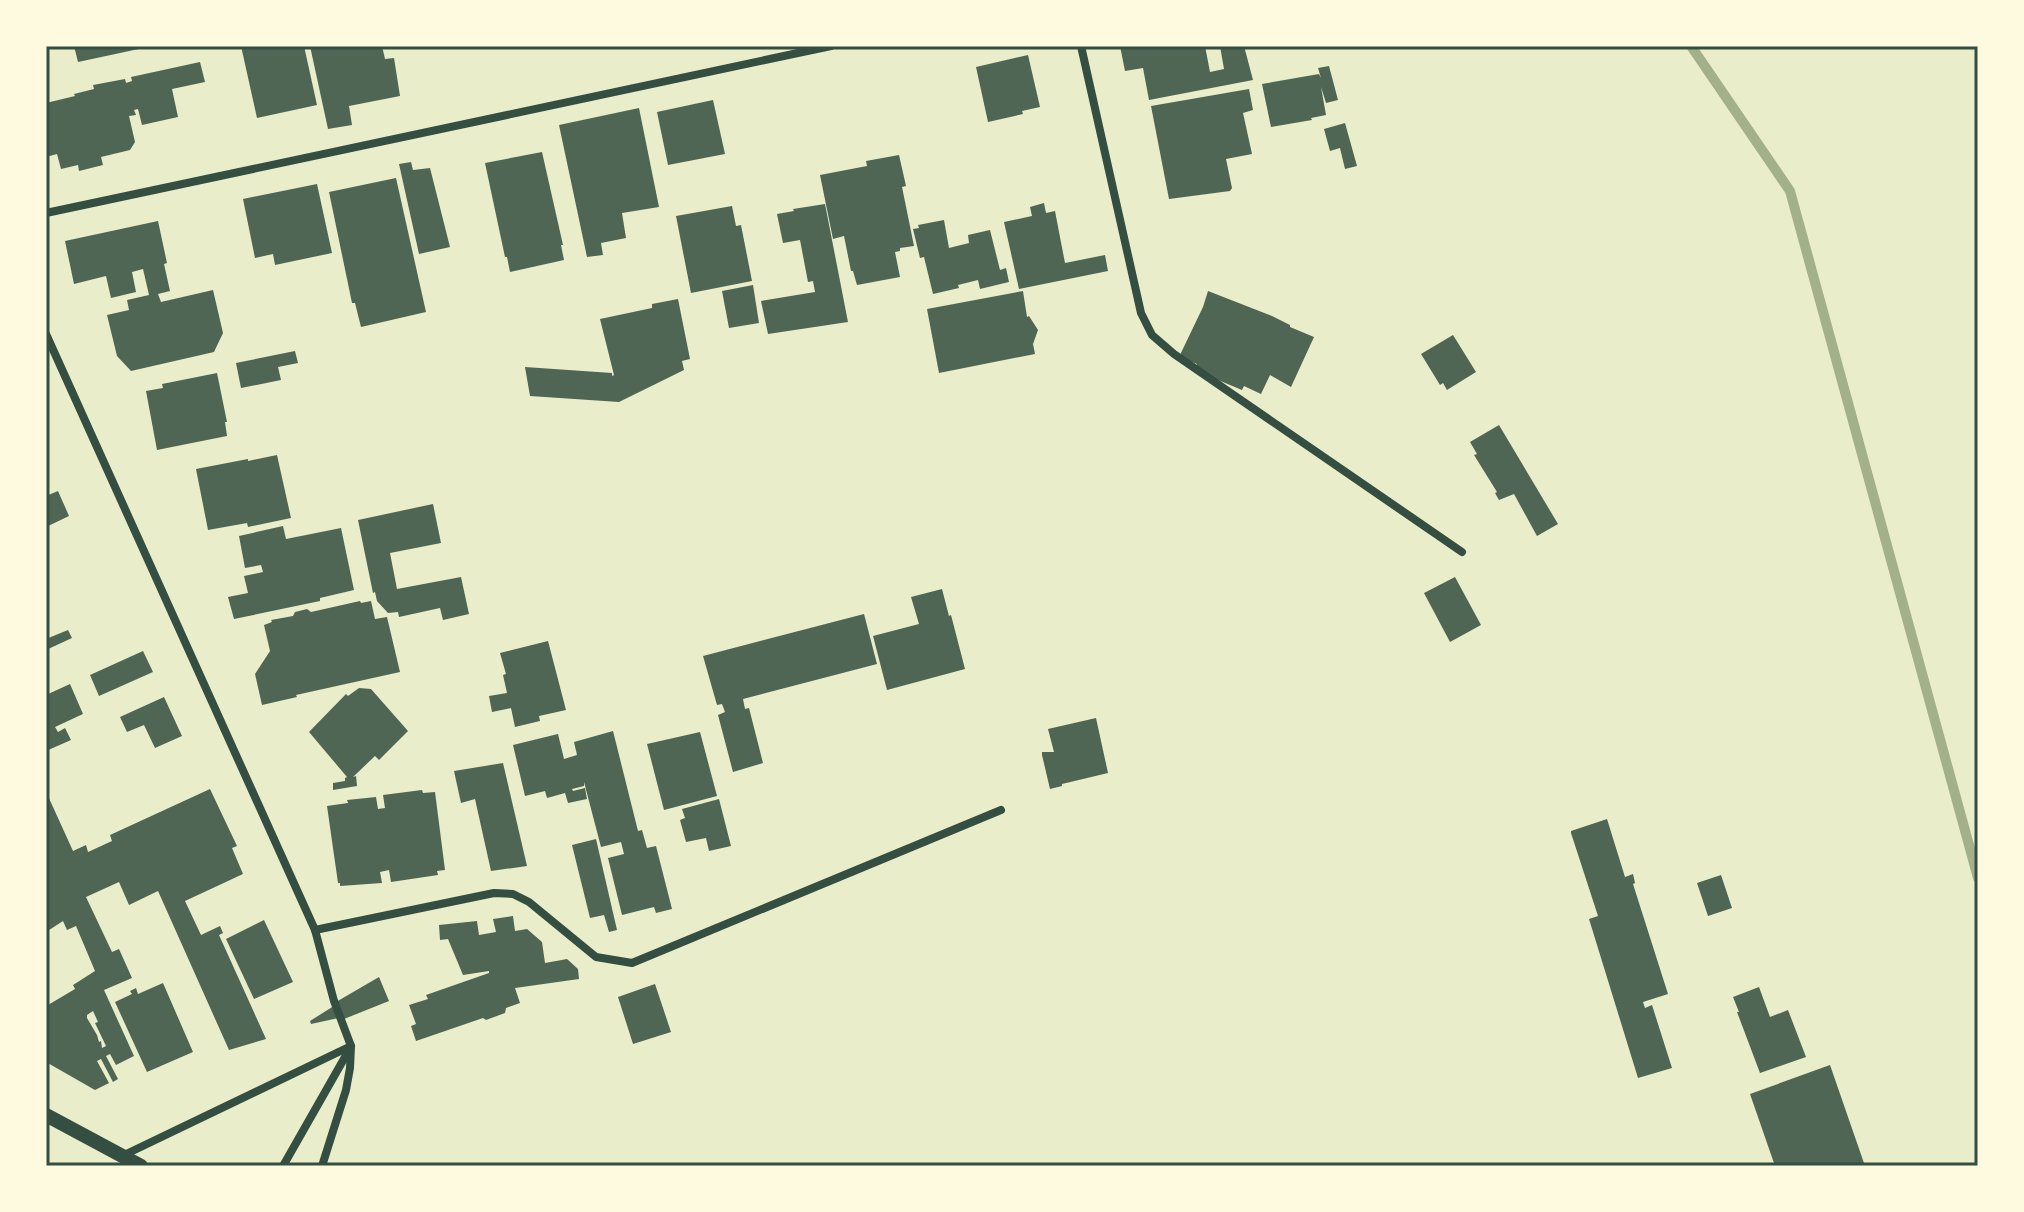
<svg xmlns="http://www.w3.org/2000/svg" width="2024" height="1212" font-family="'Asap Condensed',sans-serif">
<style>
.lines{fill:none;stroke-linecap:round;stroke-linejoin:round}
.stream{stroke:#a3b18a;stroke-width:10}
.building{fill:#4f6655;fill-rule:evenodd}
.minor{stroke:#344e41;stroke-width:8}
.tertiary{stroke:#344e41;stroke-width:14}
.neatline{fill:none;stroke:#344e41;stroke-width:3}
</style>
<rect width="100%" height="100%" fill="#e9edc9"/>
<g class="lines">
<polyline class="stream" points="1691,46 1790,191 1978,878"/>
</g>
<g class="building">
<polygon points="74,46 148,46 148,47 78,62"/>
<polygon points="241,46 304,46 317,105 257,118"/>
<polygon points="310,46 382,46 385,59 394,58 400,96 349,106 352,125 328,129"/>
<polygon points="1120,46 1205,46 1210,72 1224,69 1220,46 1244,46 1253,80 1149,100 1143,68 1125,71"/>
<polygon points="1028,55 1040,107 1022,111 1023,114 988,122 976,67"/>
<polygon points="200,62 205,82 172,89 178,117 142,125 138,109 134,110 136,115 129,116 135,142 130,150 101,157 103,165 79,171 78,165 61,169 57,154 46,157 46,103 75,96 74,94 94,89 93,85 125,79 126,83 132,81 131,77"/>
<polygon points="1329,66 1338,100 1326,103 1321,87 1326,115 1311,118 1312,120 1271,127 1262,84 1319,74 1321,78 1318,68"/>
<polygon points="1249,89 1253,110 1243,113 1252,154 1226,159 1232,188 1230,191 1169,199 1151,106"/>
<polygon points="713,100 725,154 668,165 657,112"/>
<polygon points="639,108 659,207 622,213 626,238 601,243 603,255 587,257 559,125"/>
<polygon points="1345,123 1357,166 1345,169 1340,148 1330,151 1324,129"/>
<polygon points="542,152 563,245 561,245 564,260 510,272 507,257 505,257 485,163"/>
<polygon points="899,155 906,186 902,187 914,246 900,248 900,251 895,252 900,277 857,285 853,271 851,271 844,236 833,239 820,175 867,166 866,161"/>
<polygon points="411,162 413,170 430,168 450,247 419,254 399,164"/>
<polygon points="396,178 426,312 361,327 355,303 352,303 329,192"/>
<polygon points="317,184 332,253 275,265 273,254 255,258 243,199"/>
<polygon points="1044,203 1046,213 1055,211 1065,263 1105,255 1108,271 1019,289 1004,222 1032,216 1030,207"/>
<polygon points="825,204 848,322 768,334 761,301 815,292 813,281 808,282 800,240 783,243 777,214 794,211 793,209"/>
<polygon points="732,206 736,226 741,225 752,281 691,293 676,216"/>
<polygon points="944,220 949,248 969,243 968,235 990,230 1000,270 1006,268 1009,282 980,289 978,280 958,285 959,288 933,294 924,257 920,258 913,229 919,228 918,225"/>
<polygon points="158,221 167,263 164,264 170,291 158,294 161,302 213,290 223,333 214,352 131,371 117,356 107,315 129,310 127,300 149,295 143,269 132,272 136,292 111,298 106,276 74,284 65,241"/>
<polygon points="753,285 759,323 729,328 722,291"/>
<polygon points="1023,291 1027,317 1029,316 1038,330 1033,344 1035,354 939,373 927,309"/>
<polygon points="1208,291 1272,316 1290,325 1290,327 1314,337 1291,387 1270,375 1261,394 1244,386 1242,390 1194,370 1197,364 1179,357 1203,307"/>
<polygon points="678,299 690,359 682,361 684,370 619,402 530,396 525,367 612,373 612,376 614,375 600,319 652,308 652,304"/>
<polygon points="1453,335 1476,372 1447,390 1443,383 1440,385 1421,354"/>
<polygon points="295,351 298,363 278,367 281,380 241,388 236,363"/>
<polygon points="217,373 227,422 225,422 227,436 157,450 146,391 163,388 162,384"/>
<polygon points="1499,425 1558,524 1537,536 1514,494 1499,500 1495,493 1497,492 1474,455 1477,454 1470,442"/>
<polygon points="277,455 291,518 248,527 247,523 208,530 196,469 248,459 248,461"/>
<polygon points="58,491 69,516 46,527 46,496"/>
<polygon points="433,504 441,543 390,553 397,589 461,577 469,614 443,620 440,608 399,617 398,612 388,613 377,601 375,592 373,593 358,520"/>
<polygon points="283,526 286,539 341,528 354,590 320,598 320,601 234,619 228,597 248,593 244,576 263,572 261,565 245,568 239,536"/>
<polygon points="1455,577 1481,625 1450,642 1424,593"/>
<polygon points="942,589 949,616 951,615 965,669 887,690 873,636 919,624 911,597"/>
<polygon points="360,601 361,603 371,601 375,619 387,617 400,672 296,695 297,697 262,705 255,674 270,651 264,625 272,622 271,620 293,616 295,612 307,609 311,612"/>
<polygon points="864,614 877,664 743,699 745,709 749,708 763,763 733,772 718,715 725,712 722,704 717,705 703,656"/>
<polygon points="68,630 72,638 46,650 46,639"/>
<polygon points="548,641 566,710 539,716 540,721 515,727 511,708 492,712 489,696 507,693 503,675 506,674 500,653"/>
<polygon points="143,651 153,672 99,696 90,675"/>
<polygon points="70,684 83,714 55,727 58,732 65,728 71,740 46,751 46,695"/>
<polygon points="359,688 371,689 408,731 379,760 375,756 353,777 356,776 357,786 333,790 333,783 345,781 345,778 347,777 309,732 346,694 348,696"/>
<polygon points="164,697 182,736 155,748 144,725 127,732 120,717"/>
<polygon points="1096,718 1108,773 1062,784 1062,786 1050,789 1042,755 1042,752 1054,752 1048,729"/>
<polygon points="613,731 638,831 642,830 647,848 656,846 672,909 656,913 654,907 622,915 608,858 624,854 621,842 601,847 584,782 584,786 572,789 573,791 585,788 587,799 568,803 565,793 547,798 545,791 525,796 513,745 558,734 564,759 577,755 574,742"/>
<polygon points="700,732 717,796 664,810 647,744"/>
<polygon points="503,763 527,866 491,871 475,799 461,803 454,771"/>
<path d="M210,789L237,846L232,848L243,874L185,901L201,935L220,926L223,933L219,935L266,1039L229,1050L158,891L129,905L119,882L86,897L112,952L119,949L132,978L104,990L134,1056L116,1065L110,1054L106,1056L118,1079L113,1082L101,1059L97,1061L109,1083L95,1090L46,1062V1001L48,1005L75,989L73,985L95,971L76,926L67,930L63,921L46,932V797L48,796L73,851L86,845L88,852L112,841L110,835ZM93,1011L98,1022L95,1023L106,1046L102,1048L101,1041L99,1042L97,1035L87,1018V1015Z"/>
<polygon points="422,790 423,793 435,792 445,870 437,871 438,875 391,882 389,870 380,872 382,883 340,886 340,883 338,883 327,806 348,803 347,800 376,797 378,809 385,808 383,795"/>
<polygon points="719,799 731,846 709,851 706,838 686,842 680,820 685,818 682,809"/>
<polygon points="1607,819 1625,877 1633,874 1635,883 1633,884 1668,994 1643,1002 1645,1008 1652,1005 1672,1068 1638,1078 1589,919 1598,916 1571,833 1571,831"/>
<polygon points="596,839 617,930 609,932 604,915 590,918 572,845"/>
<polygon points="1721,875 1732,908 1708,916 1697,883"/>
<polygon points="513,916 515,931 527,929 542,942 545,963 567,959 578,969 579,979 515,988 520,1003 506,1008 505,1013 486,1020 483,1018 416,1041 411,1026 416,1024 409,1005 428,999 426,995 489,973 489,971 463,975 448,939 440,940 439,925 477,921 479,935 496,932 493,919"/>
<polygon points="264,920 293,982 254,999 226,939"/>
<polygon points="379,977 389,1001 344,1019 343,1017 311,1024 310,1021 337,1004 336,1002"/>
<polygon points="163,983 193,1052 147,1072 115,1002 132,994 130,991 136,988 138,994"/>
<polygon points="655,984 671,1032 633,1044 618,997"/>
<polygon points="1759,987 1770,1017 1788,1010 1806,1057 1760,1073 1737,1012 1739,1012 1733,997"/>
<polygon points="1830,1065 1865,1166 1775,1166 1750,1094"/>
</g>
<g class="lines">
<g class="minor">
<polyline points="1081,46 1141,313 1152,335 1174,354 1462,552"/>
<polyline points="46,213 831,46"/>
<polyline points="46,334 315,930 334,1001 351,1046 350,1068 346,1090 322,1166"/>
<polyline points="315,930 494,893 513,894 529,902 596,957 632,963 1001,810"/>
<polyline points="122,1156 351,1046"/>
<polyline points="283,1166 349,1050"/>
</g>
<polyline class="tertiary" points="46,1115 141,1166"/>
</g>
<rect width="2024" height="1212" fill="none" stroke="#fefae0" stroke-width="96"/>
<rect x="48" y="48" width="1928" height="1116" class="neatline"/>
</svg>
